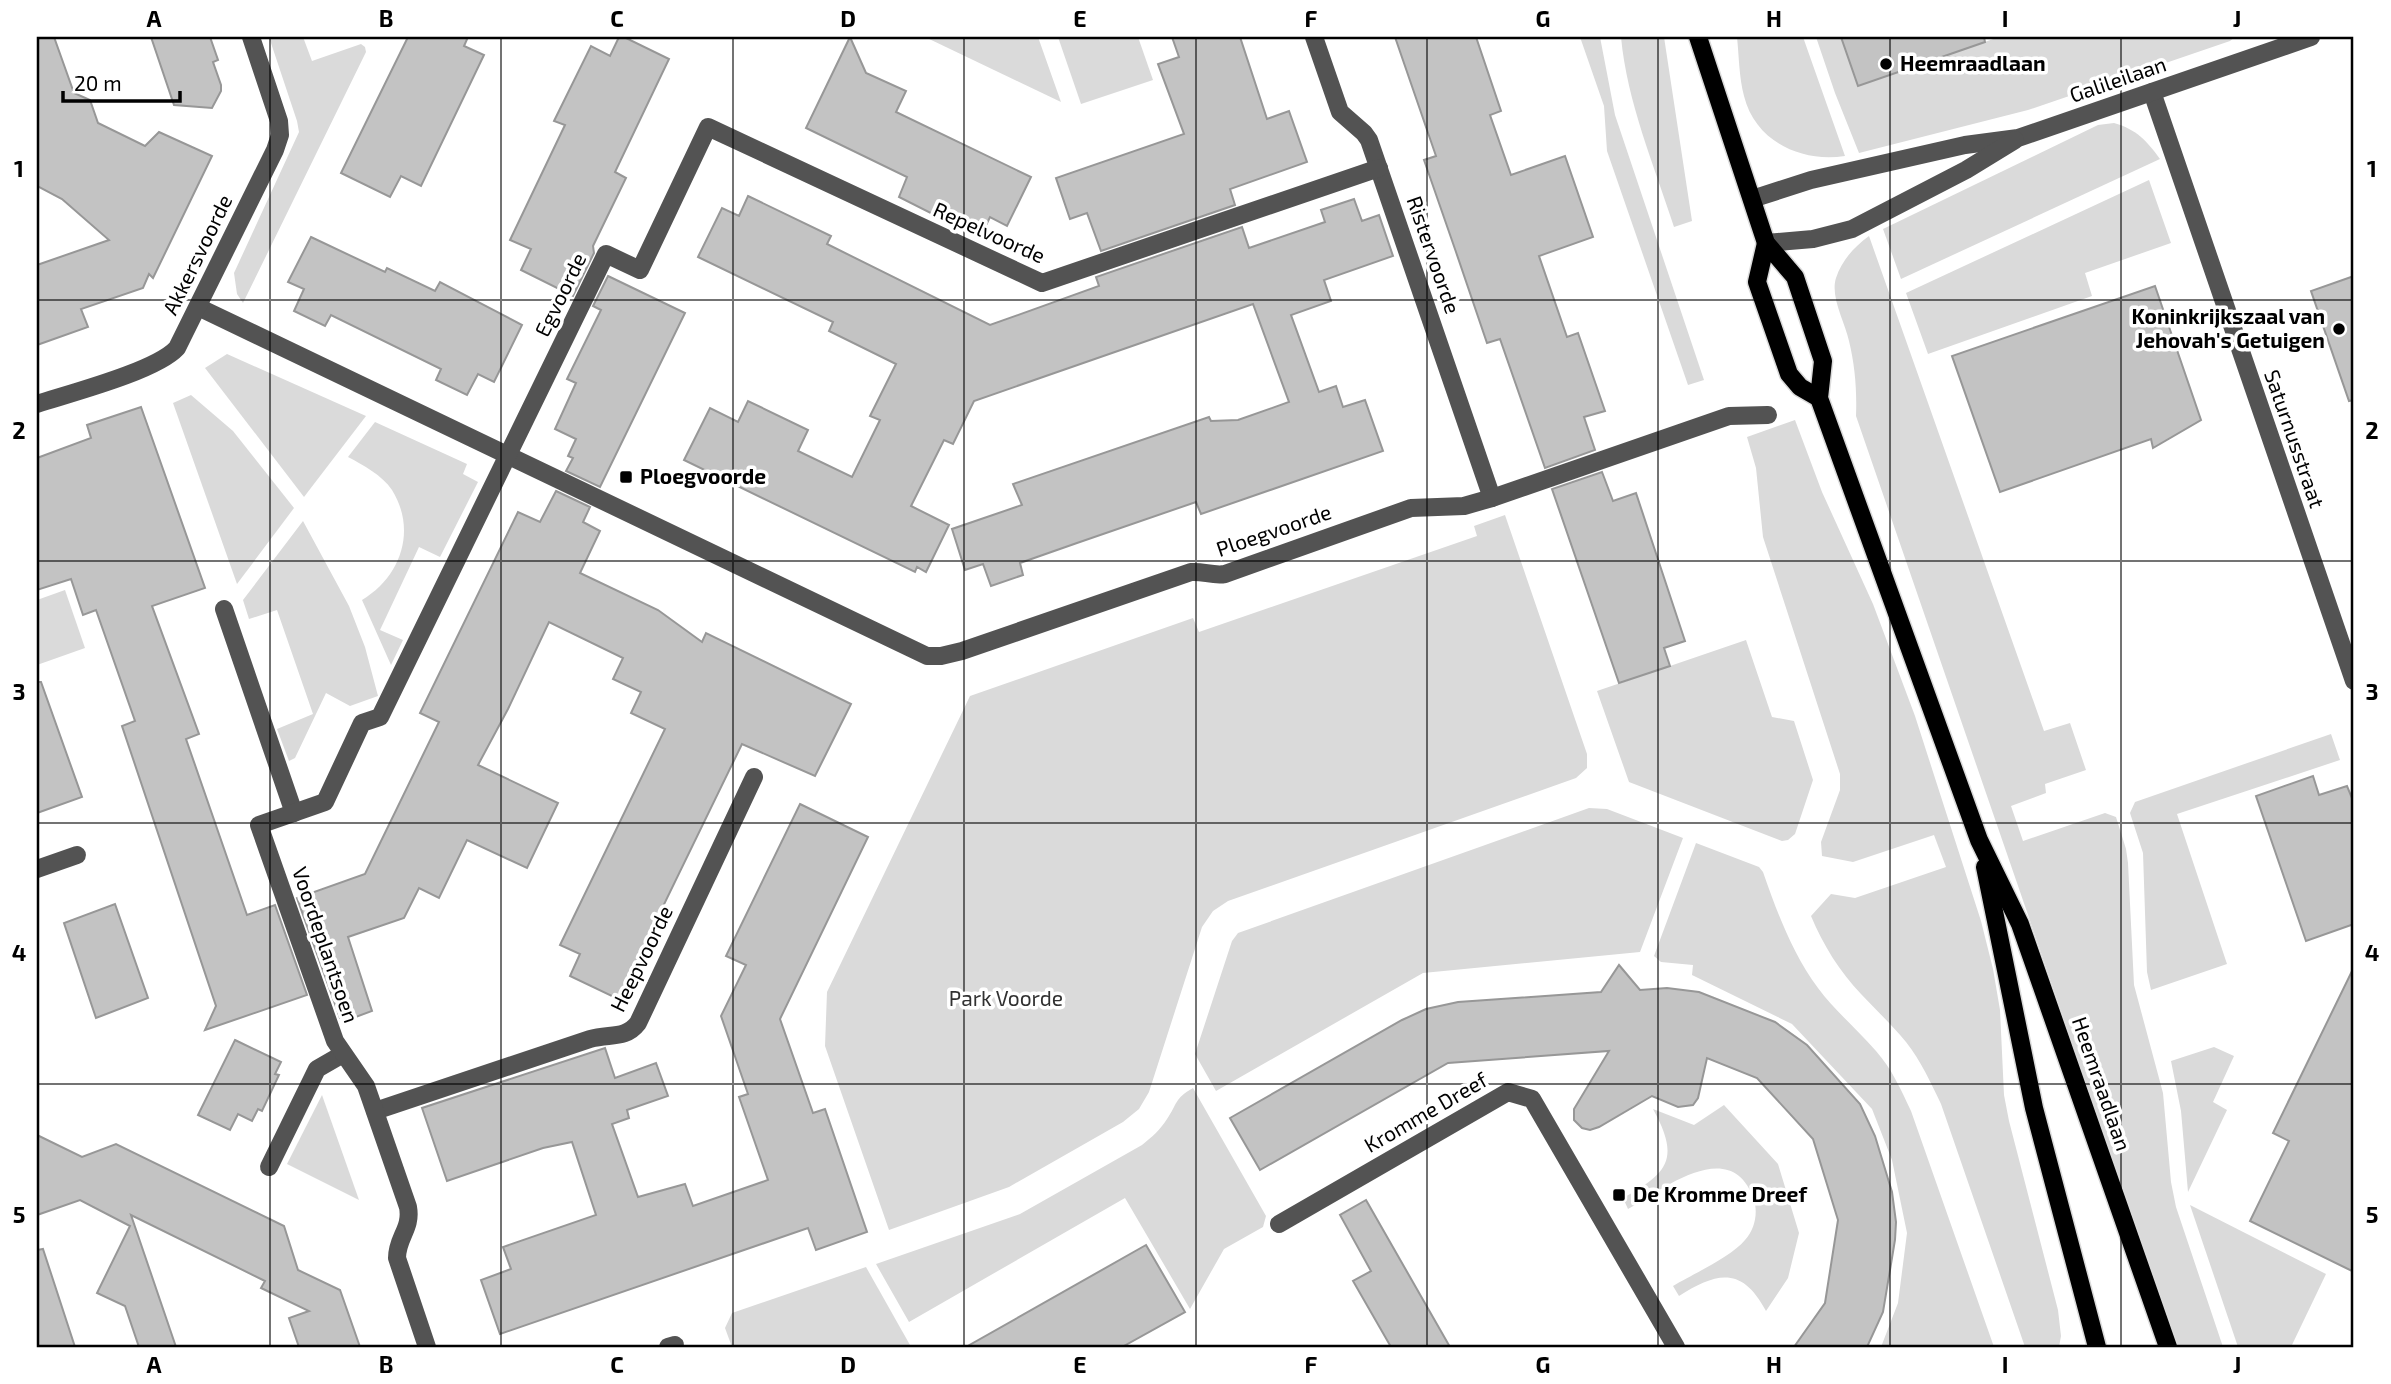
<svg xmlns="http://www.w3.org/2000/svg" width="2391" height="1384" font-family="'Exo 2',sans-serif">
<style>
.green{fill:#dadada}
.building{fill:#c3c3c3;stroke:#979797;stroke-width:2}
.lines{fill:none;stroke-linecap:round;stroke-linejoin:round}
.major-casing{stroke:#dbdbdb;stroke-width:21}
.minor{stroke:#535353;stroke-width:18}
.major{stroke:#000;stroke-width:18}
.grid{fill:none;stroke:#000;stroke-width:2;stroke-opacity:0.55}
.poi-dot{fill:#000;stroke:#fff;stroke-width:2.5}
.labels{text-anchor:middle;stroke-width:7;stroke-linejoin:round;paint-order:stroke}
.poi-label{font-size:21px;font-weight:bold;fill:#000;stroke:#fff;text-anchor:start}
.street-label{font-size:21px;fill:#000;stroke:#fff}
.park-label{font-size:21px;fill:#313131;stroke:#fff}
.neatline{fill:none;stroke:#000;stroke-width:2.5}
.grid-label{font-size:23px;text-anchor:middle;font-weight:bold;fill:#000}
</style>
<rect width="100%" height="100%" fill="#fff"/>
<g class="green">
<polygon points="269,37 303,37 312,61 361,44 365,47 366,52 243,303 237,294 234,273 299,132 297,121"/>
<polygon points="925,37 1038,37 1061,102"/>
<polygon points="1058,37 1138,37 1153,80 1081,104"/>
<polygon points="1580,37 1600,37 1615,115 1704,380 1688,385 1607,151 1604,106"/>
<path d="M1621,37H1664L1692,221L1674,227C1654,165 1627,102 1621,37Z"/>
<path d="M1737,37H1803L1845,156C1801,163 1755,141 1744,96C1739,77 1739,56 1737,37Z"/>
<polygon points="1816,37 1841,37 1858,86 1999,37 2235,37 2230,41 2028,110 1859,153 1835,93"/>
<path d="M2114,123C2136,129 2147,141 2160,159L1901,279L1883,229L2098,125Z"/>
<polygon points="2149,180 2171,243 2085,273 2092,296 1928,354 1906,293"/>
<path d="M1869,236L2044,731L2070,723L2086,770L2045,784L2046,793L2011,806L2023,841L2105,813L2116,817L2126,849L2128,863L2134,985L2163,1093L2171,1182L2176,1207L2223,1347H2177L1856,416C1857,390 1855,366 1849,341C1845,322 1830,297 1836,278C1842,260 1854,247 1869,236Z"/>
<polygon points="227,354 366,416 304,497 205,368"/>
<polygon points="191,395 233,431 294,508 237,584 173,403"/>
<path d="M1795,420L1822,492L1873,604L1915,716L1981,921L1993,969L2000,1010L2004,1095L2009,1121L2058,1310L2061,1336L2059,1347H2025L1941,1104C1931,1083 1921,1061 1906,1042C1892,1025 1876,1010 1861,994C1840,972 1823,945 1811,916L1831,894L1855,898L1946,867L1934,835L1853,862L1822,856L1821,842L1840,790V774L1763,537L1756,468L1747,437Z"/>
<path d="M375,422L467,464L463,474L478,482L440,557L419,547L380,630L403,640L391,665L362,600C401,577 417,530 392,490C382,475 363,465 348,457Z"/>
<polygon points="1505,515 1587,754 1587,768 1576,778 1228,901 1213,911 1202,927 1149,1092 1139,1109 1123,1122 1009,1187 889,1230 825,1046 827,992 970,696 1193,618 1199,632 1477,536 1474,526"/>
<polygon points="303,521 349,606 365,647 378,696 350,706 326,693 295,758 289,761 277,729 313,714 277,610 249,619 243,600"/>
<polygon points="65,590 85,648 37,665 37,600"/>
<polygon points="1746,640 1772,717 1794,721 1813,780 1795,834 1788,840 1782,841 1629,782 1597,691"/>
<polygon points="2331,734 2340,760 2177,814 2227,964 2151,990 2147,972 2143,853 2130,813 2135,802"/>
<polygon points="1589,808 1607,809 1683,838 1640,952 1423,973 1216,1091 1195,1054 1232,941 1238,933"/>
<path d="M1696,843L1759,867L1763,872C1777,912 1792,953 1818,988C1835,1011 1857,1029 1876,1051C1892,1069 1901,1090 1911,1111L1994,1347H1881L1898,1303L1907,1233L1892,1160L1872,1109L1792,1024L1692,975L1693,965L1661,962L1654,956Z"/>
<polygon points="2214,1047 2234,1056 2213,1102 2227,1110 2188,1192 2181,1111 2171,1061"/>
<path d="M1193,1088L1266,1216L1263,1227L1224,1249L1190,1309L1125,1198L909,1322L876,1264L1020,1214L1142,1145C1152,1137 1160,1130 1167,1119C1178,1103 1174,1099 1193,1088Z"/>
<polygon points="322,1095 359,1200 287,1164"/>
<path d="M1724,1105L1778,1164L1799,1233L1788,1278L1766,1311C1742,1266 1717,1272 1679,1296L1673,1286C1693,1274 1731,1257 1745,1240C1755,1229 1758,1213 1754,1200C1732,1134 1663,1189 1628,1209L1623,1198C1669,1173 1680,1158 1653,1109L1694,1125Z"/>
<polygon points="2190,1205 2326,1274 2291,1347 2238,1347"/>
<polygon points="866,1267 910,1345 906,1347 732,1347 725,1328 732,1313"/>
</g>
<g class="building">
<polygon points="37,37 54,37 74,93 90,100 98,123 145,146 159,132 212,156 153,278 149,274 143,288 81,309 88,327 37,345 37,265 109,240 62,199 37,186"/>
<polygon points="151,37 210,37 218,60 213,62 221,85 221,91 212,108 174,105"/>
<polygon points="408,37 468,37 464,46 484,55 421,186 401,176 390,197 341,173"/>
<polygon points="619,37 624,37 669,59 615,172 626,178 593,246 594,253 573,296 521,270 531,249 510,240 565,125 554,121 591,46 610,56"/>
<polygon points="850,37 866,73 906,91 896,112 1031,177 1007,226 990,217 980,238 899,197 907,177 806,128"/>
<polygon points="1172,37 1240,37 1267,119 1289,111 1307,162 1230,189 1235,205 1101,251 1087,213 1070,219 1056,178 1184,134 1158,64 1179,57"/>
<polygon points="1395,37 1476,37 1501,111 1490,115 1511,175 1565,156 1593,237 1539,256 1567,337 1578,333 1605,411 1584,417 1595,450 1545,468 1500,339 1487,343 1456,252 1424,160 1436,156"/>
<polygon points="1841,37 1984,37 1985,42 1858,86"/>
<polygon points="748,196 831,236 827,244 990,325 1099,286 1096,277 1242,227 1249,248 1325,222 1321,210 1354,199 1362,221 1379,215 1393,256 1324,280 1331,301 1291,315 1319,392 1336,386 1343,407 1365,400 1383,451 1201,514 1196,502 1077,543 1020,563 1023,575 991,586 983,564 965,570 952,529 1022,505 1013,484 1209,417 1211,421 1238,420 1289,402 1253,304 974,401 953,444 944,440 911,506 949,525 926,572 917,567 915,572 684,460 710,408 738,422 748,401 808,430 798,451 852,477 880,420 870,416 896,364 829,331 833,322 698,257 722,208 739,216"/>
<polygon points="311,237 385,272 387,268 435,291 440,282 522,325 494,382 478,374 467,395 436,380 441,369 331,315 325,326 294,311 304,289 288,282"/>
<polygon points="608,276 685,313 600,487 566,471 573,458 568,456 576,439 555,429 576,383 567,379 601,310 593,306"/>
<polygon points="2354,276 2354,400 2349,401 2311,291"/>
<polygon points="2155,286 2201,420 2153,448 2151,439 2000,492 1952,356"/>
<polygon points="141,407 205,588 152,606 199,734 186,739 247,915 275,905 307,995 205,1030 216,1006 122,726 135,721 96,610 83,615 71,579 37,590 37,458 91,438 87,425"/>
<polygon points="1602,472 1613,501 1636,493 1685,641 1664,648 1670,666 1619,683 1552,489"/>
<polygon points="556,491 590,507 583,522 600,531 580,573 658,610 702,642 706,633 851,704 815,776 742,744 618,999 570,976 580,954 560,945 665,729 631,713 641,692 613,679 623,658 549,622 508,709 478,765 558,803 527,868 467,840 439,898 419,888 404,918 348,937 372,1011 353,1018 340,1018 297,898 365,874 439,722 420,713 518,512 540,522"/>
<polygon points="37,682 41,682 82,797 37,813"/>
<polygon points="2313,776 2319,795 2347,786 2354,803 2354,924 2306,941 2256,796"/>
<polygon points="800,804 868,837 780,1019 813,1113 825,1109 867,1232 816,1250 808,1228 500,1334 481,1280 511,1269 503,1247 596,1215 572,1142 543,1148 447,1181 422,1108 605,1048 615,1078 656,1063 668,1096 627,1110 629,1118 612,1124 638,1197 685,1184 693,1206 768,1180 739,1097 748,1094 721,1016 746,965 726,956"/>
<polygon points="115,904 148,998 96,1018 64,923"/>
<polygon points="1619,965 1640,990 1667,988 1699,992 1775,1022 1807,1045 1860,1104 1875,1136 1892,1192 1896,1222 1895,1240 1883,1312 1867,1347 1794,1347 1825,1303 1838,1220 1813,1139 1757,1078 1707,1058 1698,1098 1693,1105 1678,1107 1652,1096 1599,1127 1590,1130 1582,1128 1574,1120 1574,1109 1609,1051 1448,1063 1260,1170 1230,1118 1402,1020 1426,1009 1458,1002 1601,992"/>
<polygon points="2354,967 2354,1272 2250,1221 2289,1141 2273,1133"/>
<polygon points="235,1040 281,1062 275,1074 279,1075 262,1111 258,1109 252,1121 238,1114 230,1130 198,1115"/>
<polygon points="37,1135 82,1157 116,1144 284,1226 298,1270 340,1290 360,1347 299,1347 289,1318 309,1311 261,1288 265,1281 131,1215 176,1347 139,1347 125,1306 97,1293 130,1226 80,1200 37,1215"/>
<polygon points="1366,1200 1450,1347 1391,1347 1353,1281 1371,1271 1340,1215"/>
<polygon points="1146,1245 1185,1312 1122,1347 966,1347"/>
<polygon points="43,1249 75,1347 37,1347 37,1250"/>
</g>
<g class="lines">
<defs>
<g id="major">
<polyline points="1698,37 1766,243 1795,277 1823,361 1819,398 1979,840 2020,924 2168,1347"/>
<polyline points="1766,243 1757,282 1789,374 1800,387 1819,398"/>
<polyline points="1985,867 2034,1108 2097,1347"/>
</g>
</defs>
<use href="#major" class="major-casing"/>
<g class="minor">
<polyline points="1314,37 1340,112 1364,133 1369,140 1492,498"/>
<polyline points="2152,92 2354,681"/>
<polyline points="1752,199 1811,180 1965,145 2018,138 2311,37"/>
<polyline points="1766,243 1813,239 1852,229 1966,170 2015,140"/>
<path d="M198,307L927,656H941L962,651L1191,572C1203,571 1213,576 1225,574L1411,508L1464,506L1492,498L1729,416L1768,415"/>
<path d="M37,404C71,393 156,371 177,348L275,150L280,135L279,121L251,37"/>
<polyline points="224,609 294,813"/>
<polyline points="37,869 77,855"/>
<path d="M375,1111L590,1039C609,1033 625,1040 638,1023L754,777"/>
<polyline points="269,1167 317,1069 343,1054"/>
<polyline points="1279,1224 1508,1092 1532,1099 1676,1347"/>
<path d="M427,1347L397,1258C397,1237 412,1229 408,1207L366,1086L335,1041L259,825L325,802L362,723L380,717L606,254L640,270L708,127L1042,283L1379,168"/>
<polyline points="668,1347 675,1345"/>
</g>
<use href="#major" class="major"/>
</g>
<path class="grid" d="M270,37V1347M501,37V1347M733,37V1347M964,37V1347M1196,37V1347M1427,37V1347M1658,37V1347M1890,37V1347M2121,37V1347M37,300H2354M37,561H2354M37,823H2354M37,1084H2354"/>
<g class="poi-dot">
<circle cx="1886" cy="64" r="7"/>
<circle cx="2339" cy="329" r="7"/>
<rect x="619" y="470" width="14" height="14" rx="3.5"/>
<rect x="1612" y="1188" width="14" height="14" rx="3.5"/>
</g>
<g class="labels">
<g class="poi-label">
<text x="1900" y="71">Heemraadlaan</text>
<text x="2325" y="324" text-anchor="end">Koninkrijkszaal van<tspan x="2325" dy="24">Jehovah's Getuigen</tspan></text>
<text x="640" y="484">Ploegvoorde</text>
<text x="1633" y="1202">De Kromme Dreef</text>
</g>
<g class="street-label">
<text transform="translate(2118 80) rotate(-19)" y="7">Galileilaan</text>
<text transform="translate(989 233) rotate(24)" y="7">Repelvoorde</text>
<text transform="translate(198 255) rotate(-64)" y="7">Akkersvoorde</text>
<text transform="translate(1433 255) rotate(71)" y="7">Ristervoorde</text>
<text transform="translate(561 295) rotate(-64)" y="7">Egvoorde</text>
<text transform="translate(2294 439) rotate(71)" y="7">Saturnusstraat</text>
<text transform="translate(1274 531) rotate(-19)" y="7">Ploegvoorde</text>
<text transform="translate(325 945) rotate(71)" y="7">Voordeplantsoen</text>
<text transform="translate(642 959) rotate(-64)" y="7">Heepvoorde</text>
<text transform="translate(2101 1084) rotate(71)" y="7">Heemraadlaan</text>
<text transform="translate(1426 1113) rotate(-30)" y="7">Kromme Dreef</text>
</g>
<g class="park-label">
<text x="1006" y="1006">Park Voorde</text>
</g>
</g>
<rect width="2391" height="1384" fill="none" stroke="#ffffff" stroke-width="77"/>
<path d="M63 91v10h117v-10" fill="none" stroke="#000000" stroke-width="3.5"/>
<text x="74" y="91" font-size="21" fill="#000000" stroke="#ffffff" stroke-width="5" paint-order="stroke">20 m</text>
<rect x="38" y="38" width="2314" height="1308" class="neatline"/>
<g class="grid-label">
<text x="154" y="27">A</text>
<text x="386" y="27">B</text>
<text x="617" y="27">C</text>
<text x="848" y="27">D</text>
<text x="1080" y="27">E</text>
<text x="1311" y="27">F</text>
<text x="1543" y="27">G</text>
<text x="1774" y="27">H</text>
<text x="2005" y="27">I</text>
<text x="2237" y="27">J</text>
<text x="19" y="177">1</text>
<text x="2372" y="177">1</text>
<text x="19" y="439">2</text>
<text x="2372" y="439">2</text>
<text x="19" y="700">3</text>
<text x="2372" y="700">3</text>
<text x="19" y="961">4</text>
<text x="2372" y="961">4</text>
<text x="19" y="1223">5</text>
<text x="2372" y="1223">5</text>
<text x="154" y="1373">A</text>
<text x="386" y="1373">B</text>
<text x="617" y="1373">C</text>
<text x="848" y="1373">D</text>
<text x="1080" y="1373">E</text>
<text x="1311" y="1373">F</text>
<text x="1543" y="1373">G</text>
<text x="1774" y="1373">H</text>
<text x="2005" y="1373">I</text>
<text x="2237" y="1373">J</text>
</g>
</svg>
